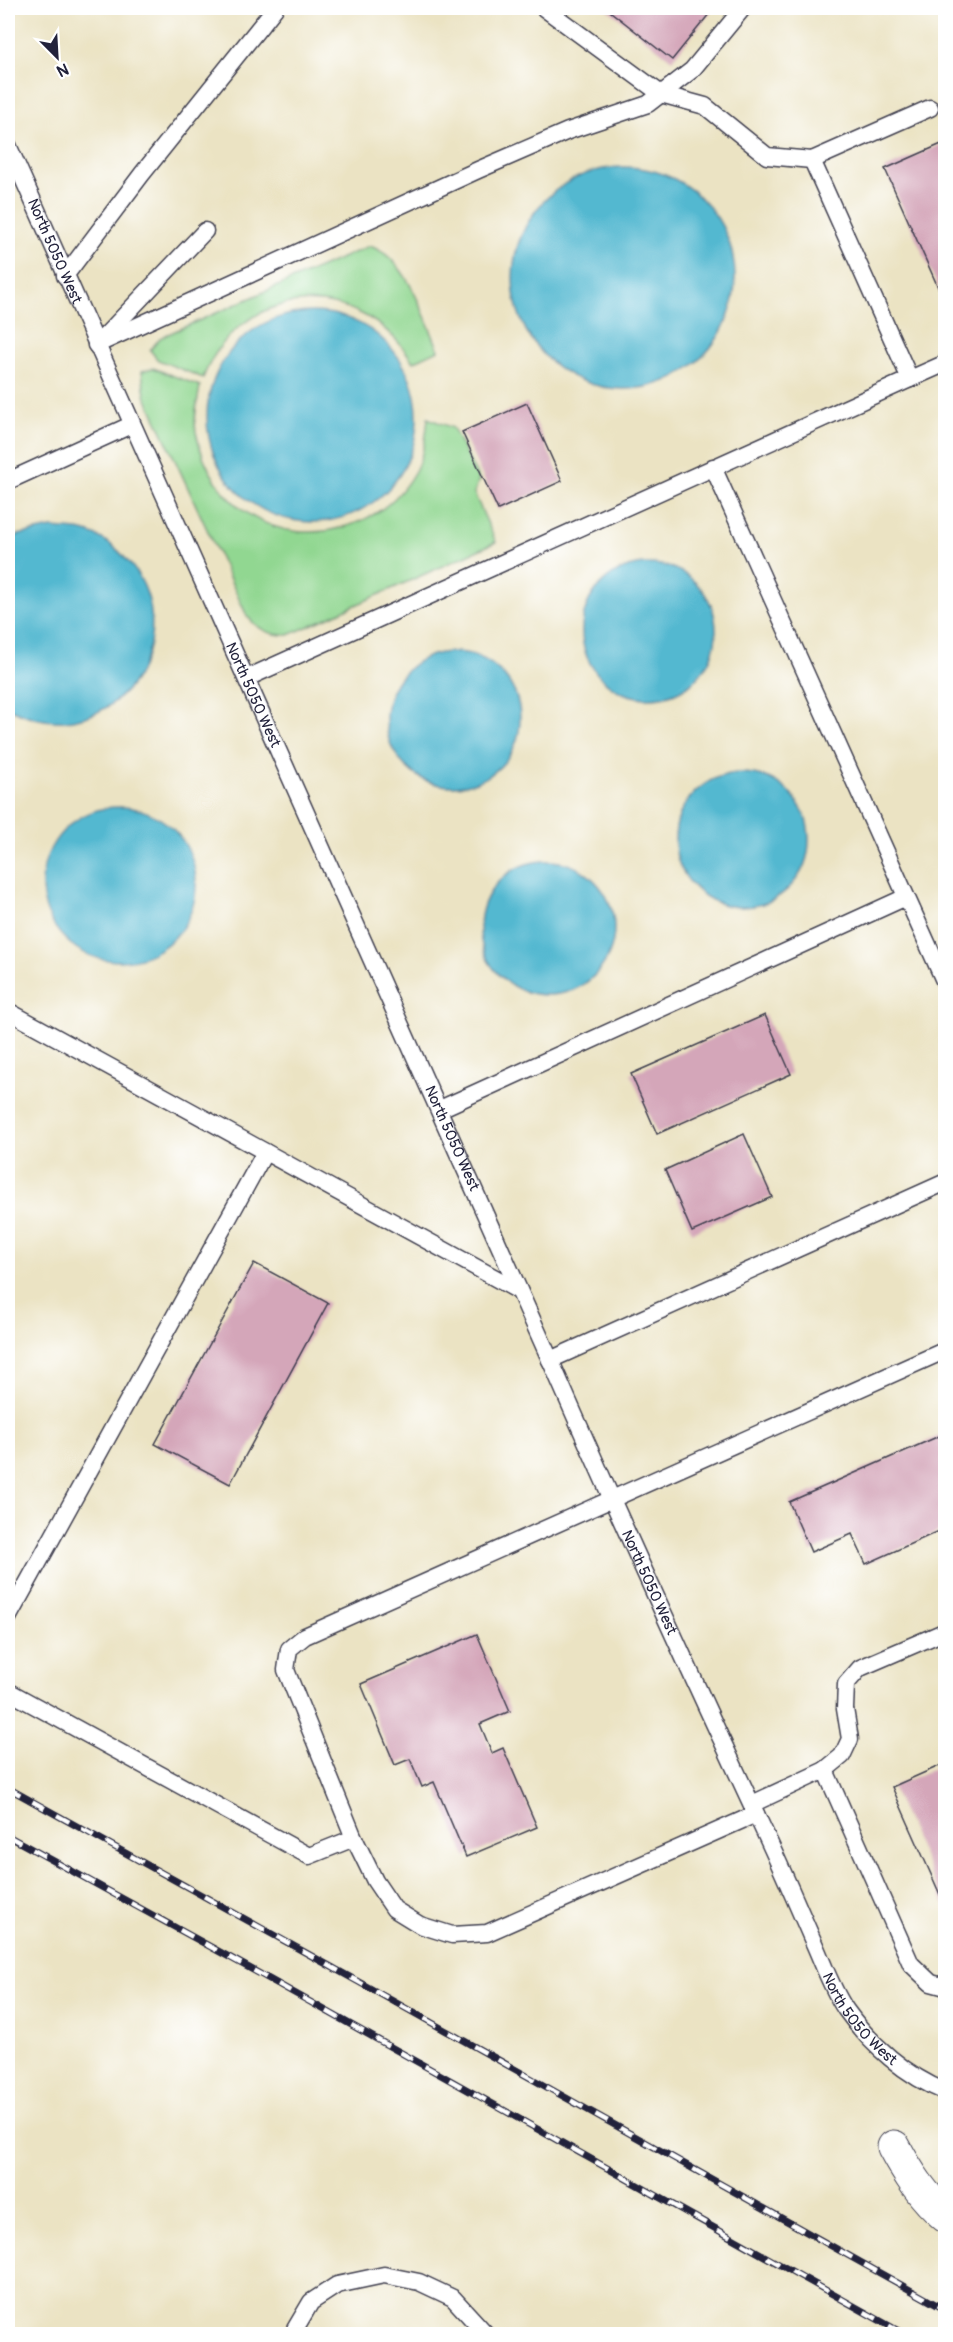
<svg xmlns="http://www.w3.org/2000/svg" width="953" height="2342" font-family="Pangolin,sans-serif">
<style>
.green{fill:#91d791;stroke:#5a7c66;stroke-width:1.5}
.water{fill:#52b8d0;stroke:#3a6d86;stroke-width:1.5}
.building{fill:#d4a6b9}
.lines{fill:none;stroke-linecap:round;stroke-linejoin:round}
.lane-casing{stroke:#403f4f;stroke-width:19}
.street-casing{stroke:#403f4f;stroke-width:35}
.lane{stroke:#fff;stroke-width:16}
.street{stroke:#fff;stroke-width:33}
.rail-casing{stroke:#22223b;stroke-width:7}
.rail{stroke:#fff;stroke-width:4.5;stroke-dasharray:14;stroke-linecap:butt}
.labels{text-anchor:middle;stroke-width:5;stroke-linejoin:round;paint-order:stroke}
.street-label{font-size:15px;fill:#22223b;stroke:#fff}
</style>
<rect width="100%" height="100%" fill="#fff"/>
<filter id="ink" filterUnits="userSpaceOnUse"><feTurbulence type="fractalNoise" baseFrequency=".0167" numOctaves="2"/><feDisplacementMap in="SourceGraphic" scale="12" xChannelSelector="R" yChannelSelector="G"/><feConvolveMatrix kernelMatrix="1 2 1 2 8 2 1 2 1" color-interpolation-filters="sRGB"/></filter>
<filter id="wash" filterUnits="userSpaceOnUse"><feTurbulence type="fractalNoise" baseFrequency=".008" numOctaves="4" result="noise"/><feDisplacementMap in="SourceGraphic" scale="24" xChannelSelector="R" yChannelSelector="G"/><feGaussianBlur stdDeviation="1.35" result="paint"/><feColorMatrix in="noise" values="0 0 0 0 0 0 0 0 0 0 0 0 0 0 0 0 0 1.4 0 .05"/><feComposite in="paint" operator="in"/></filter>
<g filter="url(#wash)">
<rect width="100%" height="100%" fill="#ebe3c3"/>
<g class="green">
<path d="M369,246C407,256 424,317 439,350L413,362C360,276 241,282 203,378L158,360L150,350L160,338L166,335Z"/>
<path d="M153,368L200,386C198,401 193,417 196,432C211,506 276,550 350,525C378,516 400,498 415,471C424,454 426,436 428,418L453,428L479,480L474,493L496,542L289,635C271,636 258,630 247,616L145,395L142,371Z"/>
</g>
<g class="water">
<circle cx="624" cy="278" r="111"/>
<circle cx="312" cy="417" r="105"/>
<path d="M51,528C61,529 73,529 83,531C99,535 115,546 125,558C180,615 146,713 65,721C45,723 26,716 8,708V542L18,535Z"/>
<circle cx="649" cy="631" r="67"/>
<circle cx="453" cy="719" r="67"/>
<circle cx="742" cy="840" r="67"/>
<circle cx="119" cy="884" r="77"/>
<circle cx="547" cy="928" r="67"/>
</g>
<g id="blocks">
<g class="building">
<polygon points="606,8 714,8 672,60"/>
<polygon points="946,142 946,305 885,169"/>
<polygon points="527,403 562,481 498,510 462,432"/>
<polygon points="765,1015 791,1074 657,1134 631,1074"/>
<polygon points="744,1134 772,1197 692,1232 665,1170"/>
<polygon points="254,1263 328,1303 230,1484 155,1444"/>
<polygon points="946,1433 946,1528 866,1564 852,1534 811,1552 789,1502"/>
<polygon points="477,1634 510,1711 480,1724 492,1753 503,1748 537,1827 466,1857 434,1782 422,1787 410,1759 395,1765 361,1684"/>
<polygon points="946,1763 946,1908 892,1787"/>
</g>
</g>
</g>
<g filter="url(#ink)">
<use href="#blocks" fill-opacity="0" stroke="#403f4f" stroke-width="1.5"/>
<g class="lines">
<defs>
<g id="lane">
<polyline points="544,8 661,94 705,106 767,156 812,160 930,108"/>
<path id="s1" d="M8,145C188,555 376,962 556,1373C623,1526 693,1679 764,1831C781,1867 797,1904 813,1941C823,1963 832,1990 846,2010C871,2045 906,2076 946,2092"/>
<polyline points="812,160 910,379 946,363"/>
<polyline points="65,276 142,174 275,8"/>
<polyline points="103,338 205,231"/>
<polyline points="96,345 478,170 568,131 648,104 692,70 743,8"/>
<polyline points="713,467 946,985"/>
<polyline points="8,481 131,425"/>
<polyline points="247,678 910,379"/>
<polyline points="8,1011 519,1291"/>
<polyline points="440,1109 906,897"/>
<polyline points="550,1360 946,1182"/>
<polyline points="8,1618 265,1152"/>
<polyline points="8,1691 309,1856 354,1838"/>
<polyline points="825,1770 842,1756 850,1739 845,1709 846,1684 860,1668 946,1631"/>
<polyline points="752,1804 825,1770 911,1964 931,1983 946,1987"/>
<polyline points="756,1814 487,1933 452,1935 420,1925 394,1909 375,1881 354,1838 286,1670 289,1649 305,1636 946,1350"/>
<polyline points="295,2334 295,2329 311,2302 337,2285 384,2275 419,2282 453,2298 486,2334"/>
</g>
<path id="street" d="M894,2147C908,2173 923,2197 946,2216"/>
</defs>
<use href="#lane" class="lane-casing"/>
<use href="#street" class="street-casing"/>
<use href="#lane" class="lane"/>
<use href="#street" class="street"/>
<defs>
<g id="rail">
<polyline points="8,1788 357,1981 946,2310"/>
<polyline points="8,1836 262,1975 904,2334"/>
</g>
</defs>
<use href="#rail" class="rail-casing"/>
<use href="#rail" class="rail"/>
</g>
</g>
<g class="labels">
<g class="street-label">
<text dy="5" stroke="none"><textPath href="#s1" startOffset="116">North 5050 West</textPath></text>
<text dy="5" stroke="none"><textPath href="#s1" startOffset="602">North 5050 West</textPath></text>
<text dy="5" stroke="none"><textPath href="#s1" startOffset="1088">North 5050 West</textPath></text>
<text dy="5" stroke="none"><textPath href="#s1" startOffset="1574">North 5050 West</textPath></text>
<text dy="5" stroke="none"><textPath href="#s1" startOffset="2060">North 5050 West</textPath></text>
</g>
</g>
<rect width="953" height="2342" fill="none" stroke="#fff" stroke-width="30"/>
<g transform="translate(57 57) rotate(156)" stroke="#ffffff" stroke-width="4.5" paint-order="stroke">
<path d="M0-4.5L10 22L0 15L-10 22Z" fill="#22223b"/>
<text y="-9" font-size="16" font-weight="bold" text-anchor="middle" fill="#22223b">N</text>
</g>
</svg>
